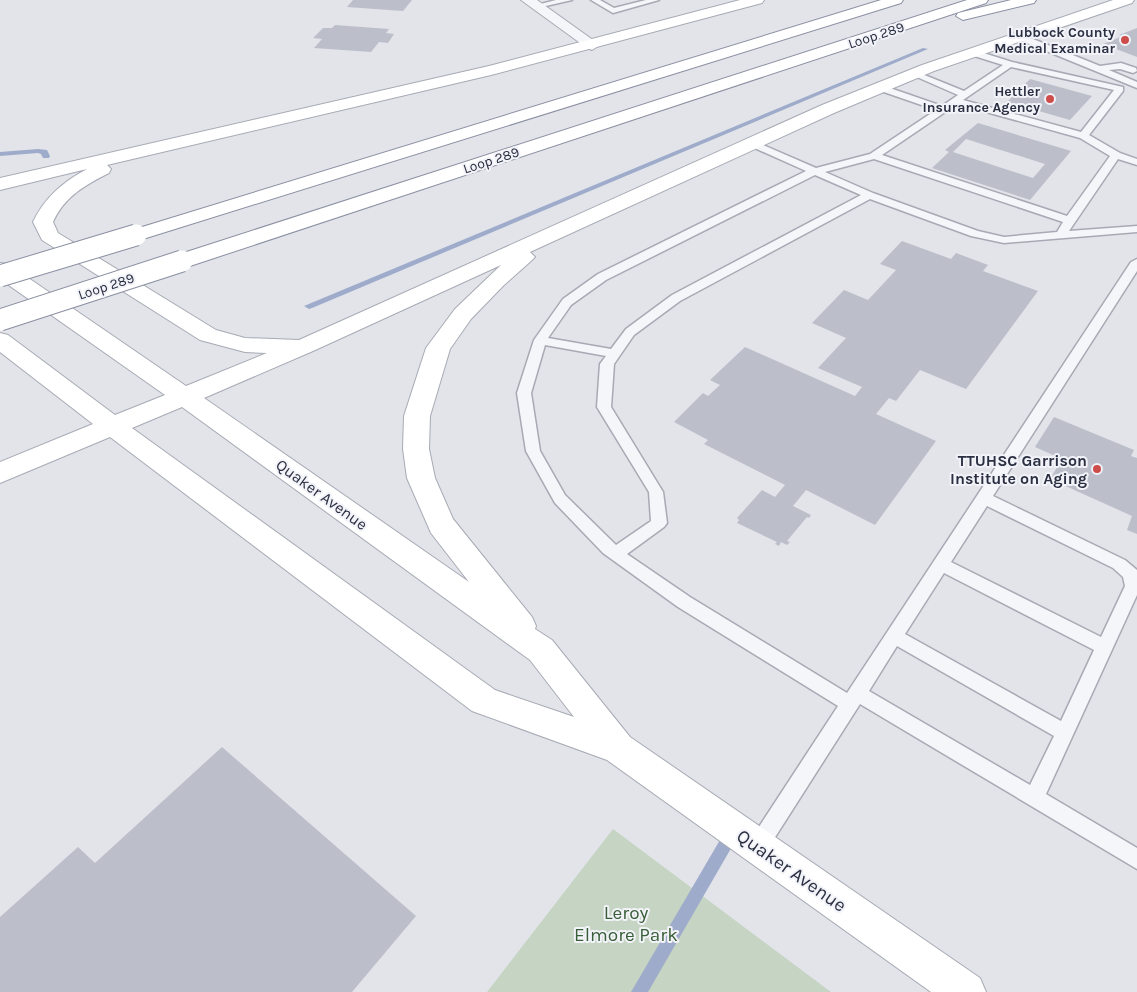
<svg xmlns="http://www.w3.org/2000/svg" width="1137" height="992" font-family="Karla,sans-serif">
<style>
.green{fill:#c5d4c3}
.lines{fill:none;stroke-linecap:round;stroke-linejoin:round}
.stream{fill:#9eabca;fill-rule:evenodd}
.building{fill:#bcbfca;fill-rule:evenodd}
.lane-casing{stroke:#a7aab4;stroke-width:3}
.street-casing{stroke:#a7aab4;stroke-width:2}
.secondary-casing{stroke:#a7aab4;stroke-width:2}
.highway-casing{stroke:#8a8fa1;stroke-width:2}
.lane{fill:#f5f6f9;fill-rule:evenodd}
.street{fill:#f5f6f9;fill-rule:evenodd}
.secondary{fill:#fff;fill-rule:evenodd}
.highway{fill:#fff;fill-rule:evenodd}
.highway-bridge-casing{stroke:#8a8fa1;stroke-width:23;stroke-linecap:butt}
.highway-bridge{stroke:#fff;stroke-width:21}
.poi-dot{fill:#cd4d4a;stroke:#f2f3f8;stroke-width:2}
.labels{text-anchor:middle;stroke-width:4;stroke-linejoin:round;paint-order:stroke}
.far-poi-label{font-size:14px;font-weight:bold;fill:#2a2f42;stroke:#f2f3f8;text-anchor:end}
.far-street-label{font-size:14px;fill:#2a2f42;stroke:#f2f3f8}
.poi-label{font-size:16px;font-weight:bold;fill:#2a2f42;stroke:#f2f3f8;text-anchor:end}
.street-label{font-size:16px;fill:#2a2f42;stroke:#f2f3f8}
.near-street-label{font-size:19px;fill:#2a2f42;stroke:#f2f3f8}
.near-park-label{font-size:19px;fill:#385e38;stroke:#f2f3f8}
</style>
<rect width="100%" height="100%" fill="#e2e4ea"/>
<polygon class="green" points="613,829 831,992 487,992"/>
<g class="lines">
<g class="stream">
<polygon points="923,48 928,49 312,308 309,309 304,306"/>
<polygon points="38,149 47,150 50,156 49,158 43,158 41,154 38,153 0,156 0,152"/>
<polygon points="732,826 737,828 739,833 737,838 648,992 631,992 727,828"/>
</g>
</g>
<g class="building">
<polygon points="353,0 412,0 403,11 347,7"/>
<polygon points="335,25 389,29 386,33 394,34 388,43 379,42 371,52 314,48 322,39 313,38 323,28 332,28"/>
<polygon points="1137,28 1137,57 1103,44 1123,36 1119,35"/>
<polygon points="1030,79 1092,96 1070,120 1007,102"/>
<path d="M978,123L1071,151L1030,200L932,168L949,152L945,150ZM966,139L1045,164L1033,178L953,152Z"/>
<polygon points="902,241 951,259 956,253 988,265 983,271 1038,291 966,389 920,370 896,401 889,398 876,414 936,441 875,525 806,490 793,506 811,515 809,518 807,517 787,541 790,542 787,545 781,542 779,546 775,544 777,542 737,523 739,520 737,518 762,490 775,497 785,485 704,444 708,440 674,422 703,393 708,396 720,385 710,380 745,347 855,396 862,387 818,368 846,338 812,323 844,290 868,300 896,270 880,264"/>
<polygon points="1054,417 1134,450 1131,456 1137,458 1137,534 1127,530 1132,516 1050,479 1062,459 1035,447"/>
<polygon points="222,747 416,916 352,992 0,992 0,917 78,847 95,863"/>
</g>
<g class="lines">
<defs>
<g id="lane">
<polygon points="556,0 572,0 537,8 533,6"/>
<polygon points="591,0 600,0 614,8 646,0 659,0 613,13"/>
<polygon points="1017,35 1023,35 1100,66 1121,63 1136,68 1137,71 1133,73 1120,69 1109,70 1137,82 1137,88 1017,39"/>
<path d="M974,50L1012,62L1123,87V91L1089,135L1120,153L1137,159V165L1118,159L1069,231L1137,226V232L1004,243L971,236L870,199L680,301L634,335L614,364L611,407L663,492L667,523L664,527L627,554L690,597L847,693L1131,262L1137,259V271L993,496L1125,560L1137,570V595L1046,794L1137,848V869L860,704L765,853L758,856L751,853L748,846L751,839L838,706L678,607L603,553L555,503L526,451L517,393L534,340L563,299L598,274L806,171L750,146V142H756L816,168L870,154L936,110L878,90V86H884L942,106L958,95L910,74L917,72L964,91L1003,65L971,55L970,53ZM1011,67L1114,90L1081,132L963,100ZM957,104L1080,138L1110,156L1067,216L882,155ZM874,159L1063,222L1057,232L1004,237L978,231L873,193L825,172ZM815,175L861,195L672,295L626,329L611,349L548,338L571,305L606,280ZM545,345L606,356L600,364L597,407L649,492L651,521L616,545L565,495L540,451L531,393ZM987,506L1113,568L1123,577L1125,586L1101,637L951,562ZM944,573L1094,650L1061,721L905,634ZM897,646L1054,736L1030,785L869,691Z"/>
</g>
<polygon id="street" points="521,0 537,0 600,45 592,50 587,48"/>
<path id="secondary" d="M740,0H764L762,3L491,75L107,165L111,169L109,173C85,185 64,197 53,222L58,233L216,330L245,338L299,340L822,105L922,65L1113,0H1134L1132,3L934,71L834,113L530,252L535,257L531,261L504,285L471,319L450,349L430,416L429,449L435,478L453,519L532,617L536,626L535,629L552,640L630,737L980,978L986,992H931L607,760L472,711L110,437L0,483V462L93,424L0,352V333L8,335L115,415L165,395L0,279V263L8,264L186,386L267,353L245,352L200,340L42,240L33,222C45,197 63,182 87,169L0,190V178L489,66ZM501,265L455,309L426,348L404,416L403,449L407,478L431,533L469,582L204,398L313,351ZM182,407L530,660L574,717L495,690L132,428Z"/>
<g id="highway">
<polygon points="881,0 903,0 901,3 143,239 136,241 129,239 126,235 129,231"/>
<polygon points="967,0 988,0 986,3 190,266 182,267 174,266 171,261 174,256"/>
<polygon points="1011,0 1036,0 1034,3 963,20 956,16 958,13"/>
</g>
</defs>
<use href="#lane" class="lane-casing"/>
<use href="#street" class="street-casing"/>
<use href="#secondary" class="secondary-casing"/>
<use href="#highway" class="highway-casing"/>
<use href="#lane" class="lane"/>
<use href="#street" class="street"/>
<use href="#secondary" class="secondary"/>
<use href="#highway" class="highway"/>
<defs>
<g id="highway-bridge">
<polyline points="0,276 136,235"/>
<polyline points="0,320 182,261"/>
</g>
</defs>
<use href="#highway-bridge" class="highway-bridge-casing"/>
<use href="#highway-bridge" class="highway-bridge"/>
</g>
<g class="poi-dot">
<circle cx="1125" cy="40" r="5"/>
<circle cx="1050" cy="99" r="5"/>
<circle cx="1097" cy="469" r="5"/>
</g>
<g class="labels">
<g class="far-poi-label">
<text x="1115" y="37">Lubbock County<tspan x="1115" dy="16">Medical Examinar</tspan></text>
<text x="1040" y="96">Hettler<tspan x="1040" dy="16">Insurance Agency</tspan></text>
</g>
<g class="far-street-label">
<text transform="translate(876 35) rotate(-18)" y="5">Loop 289</text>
<text transform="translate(491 160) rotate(-18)" y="5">Loop 289</text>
<text transform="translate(106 286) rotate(-18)" y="5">Loop 289</text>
</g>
<g class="poi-label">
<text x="1087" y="466">TTUHSC Garrison<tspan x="1087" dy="18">Institute on Aging</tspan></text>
</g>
<g class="street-label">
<text transform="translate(322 494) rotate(36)" y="6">Quaker Avenue</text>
</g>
<g class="near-street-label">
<text transform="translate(792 870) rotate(35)" y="7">Quaker Avenue</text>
</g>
<g class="near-park-label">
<text x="626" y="919">Leroy<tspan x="626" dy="22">Elmore Park</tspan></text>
</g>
</g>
</svg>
